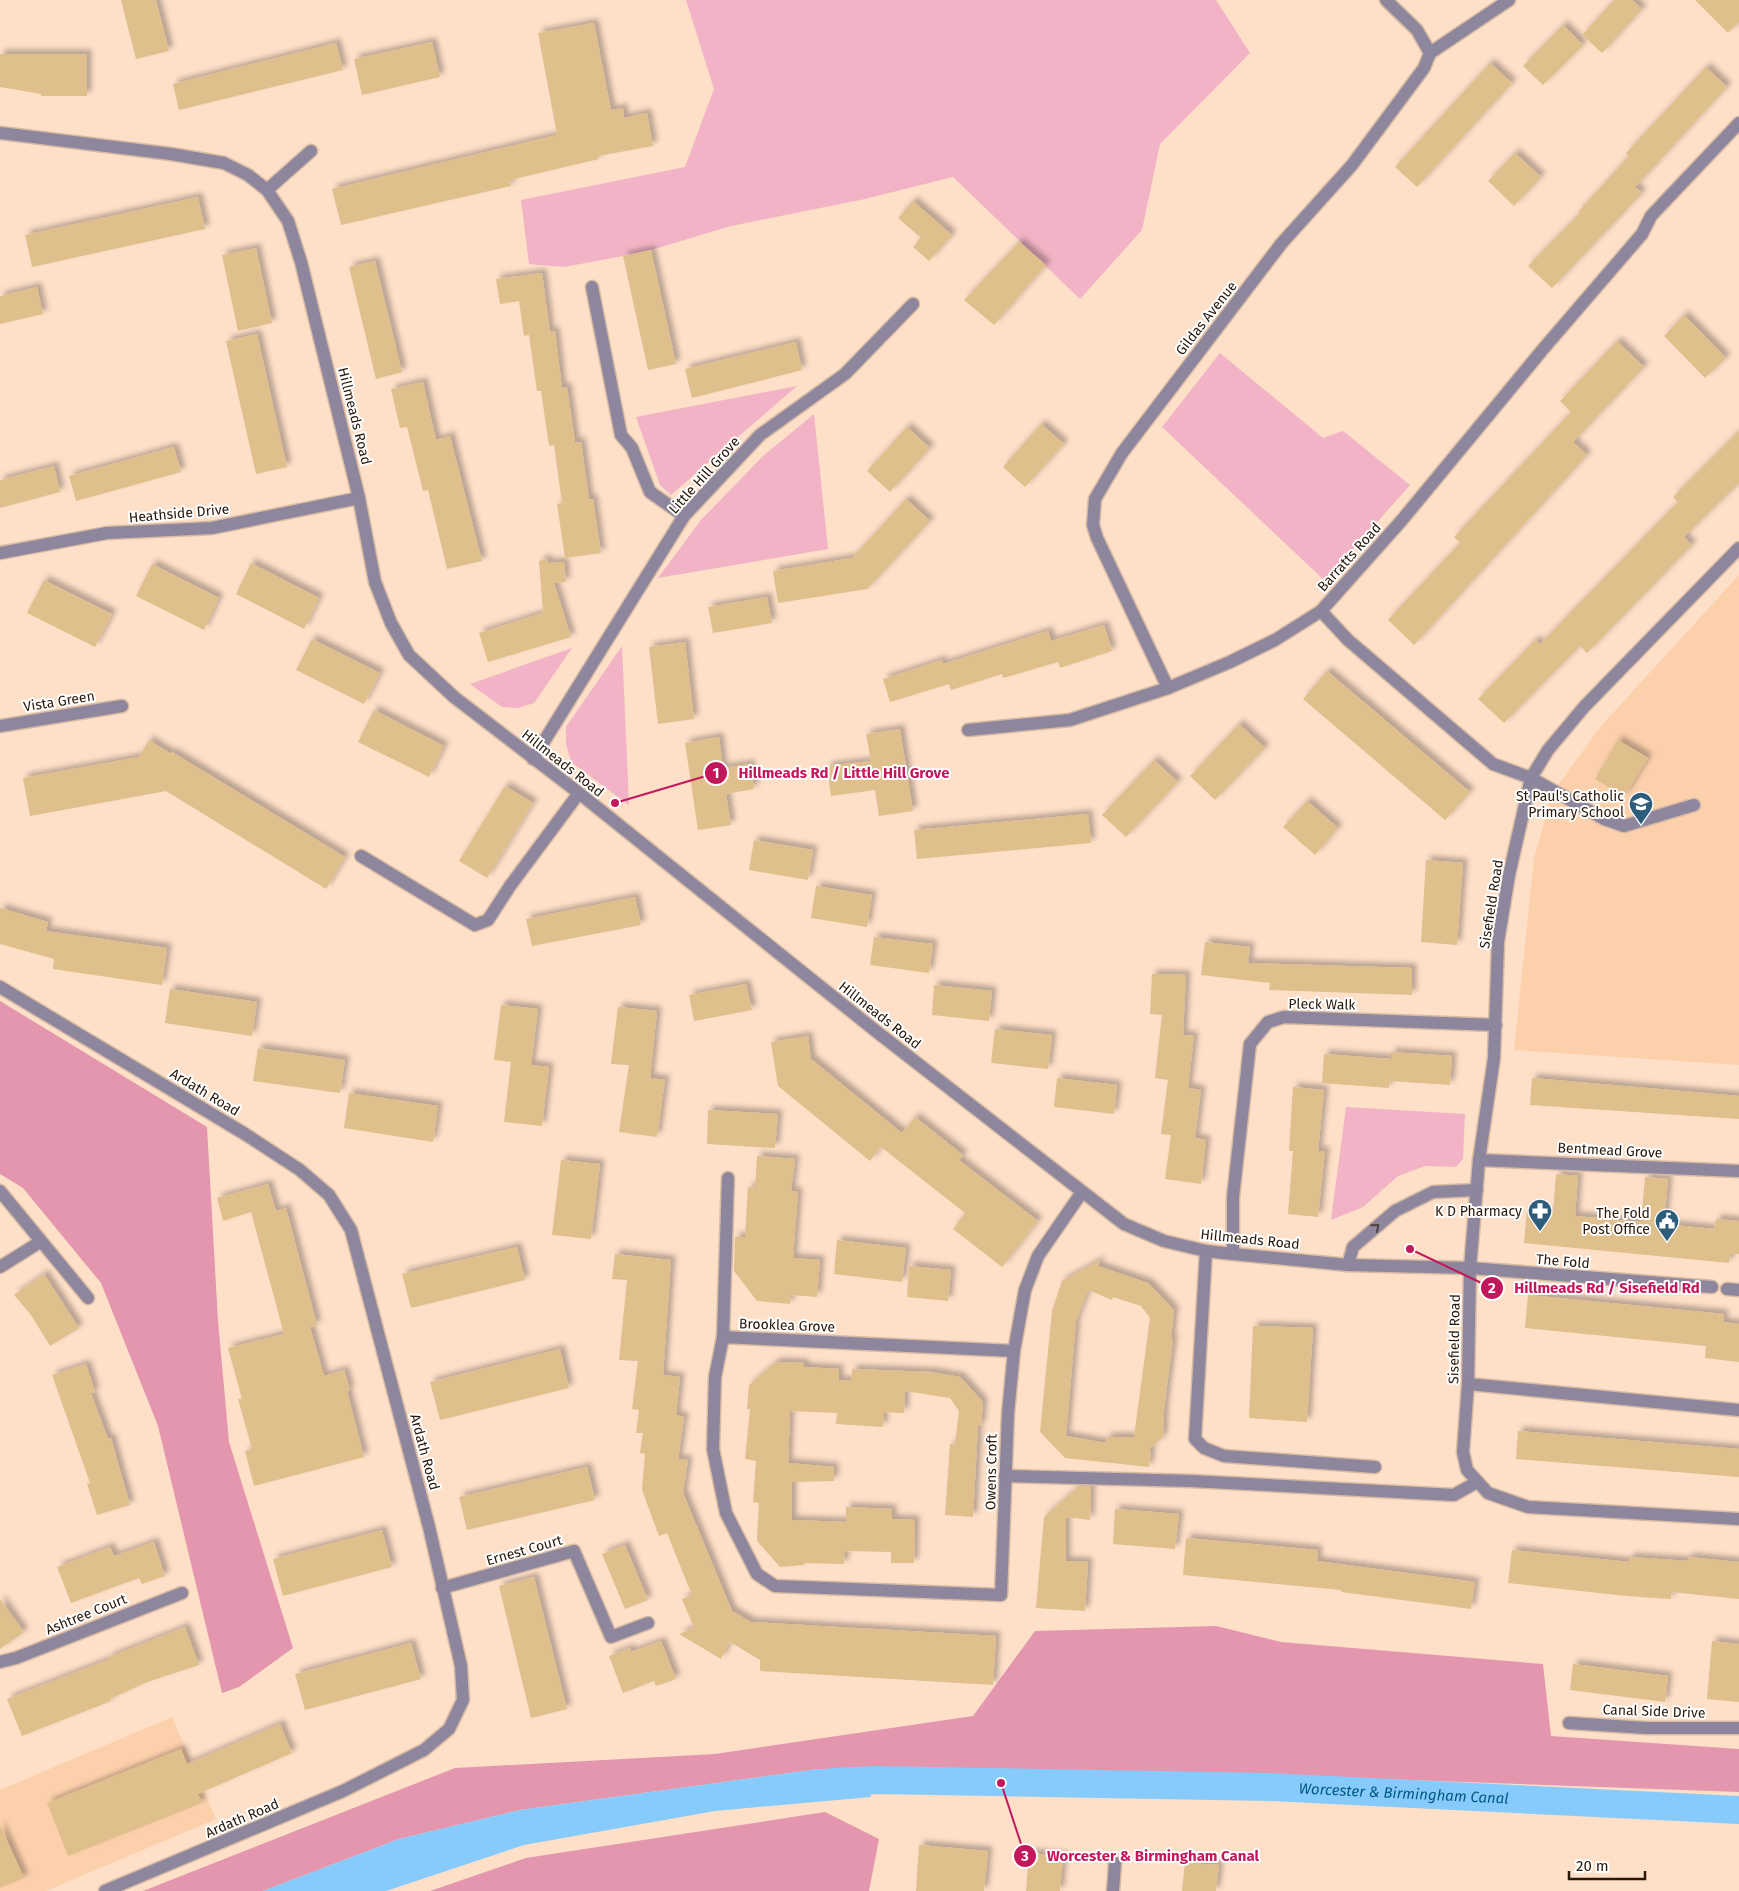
<svg xmlns="http://www.w3.org/2000/svg" width="1739" height="1891" font-family="'Fira Sans',sans-serif">
<style>
.built{fill:#fdd0ac}
.green{fill:#f1b3c5}
.forest{fill:#e396ae}
.water{fill:#86cbfb}
.lines{fill:none;stroke-linecap:round;stroke-linejoin:round}
.canal{stroke:#86cbfb;stroke-width:28}
.building{fill:#dfbf8c;fill-rule:evenodd;filter:url(#shadow)}
.minor-casing{stroke:#d8bba5;stroke-width:15}
.minor{stroke:#8d869d;stroke-width:12}
.oneway{stroke:#514344}
.labels{text-anchor:middle;stroke-width:4;stroke-linejoin:round;paint-order:stroke}
.street-label{font-size:14px;fill:#291708;stroke:#fff}
.poi-label{font-size:14px;fill:#291708;stroke:#fff;text-anchor:end}
.water-label{font-size:15px;font-style:italic;fill:#005985;stroke:#fff}
.leader{fill:none;stroke:#c2185b;stroke-width:2}
.callout-dot{fill:#c2185b;stroke:#fff;stroke-width:2}
.mark-label{font-size:15px;text-anchor:middle;font-weight:bold;fill:#fff}
.callout-label{font-size:15px;text-anchor:middle;font-weight:bold;fill:#c2185b;stroke:#fff;stroke-width:4;stroke-linejoin:round;paint-order:stroke}
</style>
<defs>
<filter id="shadow"><feDropShadow dx="4.5" dy="-4.5" stdDeviation="2.5" flood-color="#0004"/></filter>
</defs>
<rect width="100%" height="100%" fill="#fedfc8"/>
<g class="built">
<polygon points="1739,575 1739,1065 1514,1050 1534,858 1553,792 1601,726"/>
<polygon points="172,1717 216,1819 46,1891 0,1891 0,1790"/>
</g>
<g class="green">
<polygon points="686,0 1216,0 1250,53 1160,144 1142,230 1080,299 953,177 865,199 731,226 651,250 623,256 564,267 529,264 521,200 685,167 714,89"/>
<polygon points="1220,353 1323,438 1343,431 1410,485 1325,581 1162,427"/>
<polygon points="797,386 671,495 660,485 636,417"/>
<polygon points="814,414 828,549 658,578 701,520 763,456"/>
<polygon points="622,646 629,805 571,762 566,744 566,727"/>
<polygon points="572,648 534,703 518,708 502,707 470,684"/>
<polygon points="1346,1107 1465,1114 1463,1159 1456,1167 1425,1166 1398,1176 1363,1207 1331,1220"/>
</g>
<g class="forest">
<polygon points="0,1001 207,1127 218,1321 229,1442 293,1648 239,1687 222,1693 158,1426 101,1283 23,1188 0,1174"/>
<polygon points="1216,1626 1281,1642 1543,1664 1551,1736 1739,1749 1739,1792 1300,1776 818,1769 520,1810 399,1839 263,1891 143,1891 455,1768 715,1754 973,1716 1035,1631"/>
<polygon points="825,1812 879,1839 869,1891 430,1891 526,1858"/>
</g>
<polygon class="water" points="818,1769 866,1770 871,1797 715,1811 524,1845 386,1891 263,1891 399,1839 520,1810"/>
<g class="lines">
<path class="canal" id="s1" d="M832,1782L877,1780L1269,1787L1739,1810"/>
</g>
<g class="building">
<polygon points="121,0 156,0 169,51 136,59"/>
<polygon points="1614,0 1632,0 1642,9 1602,53 1582,35"/>
<polygon points="1695,0 1739,0 1739,22 1728,33"/>
<polygon points="594,23 611,110 623,108 624,118 647,113 653,146 598,156 599,159 510,180 511,186 341,225 332,189 557,135 538,33"/>
<polygon points="1563,25 1583,45 1543,85 1523,66"/>
<polygon points="432,42 440,77 362,95 354,59"/>
<polygon points="336,43 343,70 179,110 173,84"/>
<polygon points="0,54 87,54 87,96 41,96 41,94 0,87"/>
<polygon points="1490,63 1512,83 1417,187 1395,167"/>
<polygon points="1706,67 1727,87 1635,187 1642,193 1552,288 1528,266 1580,213 1578,212 1629,156 1626,153"/>
<polygon points="1515,153 1541,177 1514,206 1488,181"/>
<polygon points="198,197 205,229 32,267 25,235"/>
<polygon points="913,201 952,235 929,261 913,247 921,238 898,218"/>
<polygon points="1019,242 1046,265 994,325 964,300"/>
<polygon points="256,248 272,323 238,331 222,255"/>
<polygon points="651,250 676,364 648,370 623,256"/>
<polygon points="375,261 402,372 376,379 349,267"/>
<polygon points="542,273 550,332 555,331 562,388 567,387 575,442 581,442 589,499 593,499 601,553 565,558 557,504 562,503 554,445 549,446 541,391 537,391 529,335 524,336 519,301 500,304 496,279"/>
<polygon points="37,287 43,314 0,324 0,296"/>
<polygon points="1684,315 1726,358 1705,378 1664,336"/>
<polygon points="257,334 287,467 256,474 226,341"/>
<polygon points="1617,341 1644,367 1573,442 1587,455 1414,645 1388,620 1460,543 1454,537 1571,412 1560,401"/>
<polygon points="796,342 802,370 692,398 685,369"/>
<polygon points="423,382 436,440 450,436 482,561 447,569 428,490 423,491 407,427 400,428 391,389"/>
<polygon points="1041,424 1064,444 1025,487 1003,467"/>
<polygon points="907,427 930,448 890,492 867,471"/>
<polygon points="1739,431 1739,483 1684,537 1692,545 1587,653 1580,646 1504,723 1478,699 1535,640 1540,644 1678,502 1673,497"/>
<polygon points="174,447 181,472 76,501 69,476"/>
<polygon points="54,466 60,492 0,508 0,480"/>
<polygon points="906,499 930,521 867,589 778,603 773,571 852,558"/>
<polygon points="547,559 548,563 564,562 566,582 554,583 571,637 488,662 479,633 543,613 539,561"/>
<polygon points="251,563 319,598 304,629 236,594"/>
<polygon points="152,564 219,598 204,630 136,596"/>
<polygon points="44,580 112,614 95,647 27,613"/>
<polygon points="767,597 772,623 713,633 708,607"/>
<polygon points="1104,625 1112,651 1060,668 1058,662 1003,678 1002,674 951,690 949,684 890,702 883,679 942,660 943,664 1048,631 1051,641"/>
<polygon points="312,639 380,673 364,704 296,670"/>
<polygon points="685,642 694,719 658,724 649,647"/>
<polygon points="1327,671 1470,792 1445,820 1303,699"/>
<polygon points="374,710 444,746 429,777 358,742"/>
<polygon points="1239,724 1265,748 1215,800 1190,776"/>
<polygon points="900,729 913,811 879,816 875,790 831,796 827,766 871,761 866,734"/>
<polygon points="719,737 723,768 750,764 754,789 726,794 731,825 698,830 685,743"/>
<polygon points="149,740 171,754 172,752 345,857 326,889 166,791 30,816 23,778 139,757"/>
<polygon points="1618,740 1648,758 1624,797 1595,779"/>
<polygon points="1154,760 1178,782 1126,837 1102,815"/>
<polygon points="505,786 533,803 487,878 459,861"/>
<polygon points="1307,801 1338,828 1315,855 1283,827"/>
<polygon points="1088,814 1091,843 917,859 914,830"/>
<polygon points="754,840 813,850 808,880 749,870"/>
<polygon points="1426,860 1463,863 1457,945 1421,942"/>
<polygon points="816,886 872,895 867,927 811,918"/>
<polygon points="635,897 641,925 532,946 526,919"/>
<polygon points="0,908 48,922 46,931 167,948 162,985 53,969 54,959 0,944"/>
<polygon points="874,937 933,944 929,973 870,965"/>
<polygon points="1205,942 1250,947 1248,963 1412,968 1412,995 1269,990 1270,983 1201,975"/>
<polygon points="1152,974 1186,975 1183,1035 1194,1036 1188,1088 1201,1090 1195,1138 1206,1140 1201,1184 1165,1179 1171,1135 1161,1134 1168,1080 1155,1078 1162,1015 1150,1014"/>
<polygon points="746,984 752,1010 694,1021 689,995"/>
<polygon points="934,985 992,991 989,1021 932,1015"/>
<polygon points="170,989 257,1002 252,1036 165,1023"/>
<polygon points="501,1005 538,1009 531,1065 549,1067 542,1126 504,1122 511,1062 494,1060"/>
<polygon points="618,1007 657,1011 650,1078 665,1080 657,1137 619,1132 629,1065 611,1064"/>
<polygon points="995,1029 1052,1035 1048,1069 991,1063"/>
<polygon points="808,1036 811,1059 902,1133 915,1117 963,1155 959,1160 1038,1221 1002,1267 953,1229 965,1213 881,1147 870,1161 778,1086 771,1042"/>
<polygon points="258,1048 345,1060 340,1093 253,1081"/>
<polygon points="1391,1052 1452,1056 1450,1085 1389,1081 1389,1088 1322,1083 1324,1054 1391,1059"/>
<polygon points="1057,1078 1117,1085 1114,1114 1054,1107"/>
<polygon points="1532,1078 1739,1096 1739,1119 1530,1105"/>
<polygon points="1293,1087 1324,1090 1318,1151 1325,1151 1318,1217 1288,1214 1293,1151 1289,1151"/>
<polygon points="349,1093 438,1106 433,1142 344,1128"/>
<polygon points="708,1110 778,1114 775,1148 707,1144"/>
<polygon points="757,1156 795,1159 791,1191 798,1192 793,1258 820,1260 817,1297 791,1295 790,1304 757,1301 734,1271 735,1237 745,1237 748,1187 755,1188"/>
<polygon points="561,1160 600,1164 591,1239 552,1235"/>
<polygon points="1556,1174 1578,1176 1575,1216 1641,1222 1645,1177 1668,1179 1664,1224 1714,1229 1716,1219 1739,1221 1739,1254 1730,1254 1729,1263 1524,1243 1527,1211 1553,1213"/>
<polygon points="268,1184 276,1211 286,1208 317,1325 310,1327 324,1376 344,1370 350,1390 347,1391 364,1457 254,1486 245,1451 252,1449 238,1399 242,1399 228,1348 284,1334 251,1212 223,1221 217,1198"/>
<polygon points="837,1240 906,1248 902,1282 834,1274"/>
<polygon points="517,1247 525,1280 411,1308 402,1274"/>
<polygon points="615,1254 671,1260 663,1375 680,1377 676,1415 684,1417 678,1459 688,1460 683,1493 732,1611 751,1622 996,1636 993,1685 760,1671 760,1660 730,1642 721,1659 679,1634 694,1628 682,1599 692,1595 667,1533 659,1536 642,1490 645,1454 640,1453 643,1433 636,1433 639,1410 632,1409 638,1361 619,1360 627,1280 612,1279"/>
<path d="M1100,1260L1098,1266L1148,1283L1174,1310L1171,1339H1173L1164,1410L1163,1437L1148,1450H1151L1149,1467L1065,1458L1040,1432L1052,1311L1062,1281ZM1088,1290L1112,1300L1113,1297L1141,1306L1150,1318L1134,1437H1107L1106,1443L1066,1436L1076,1321Z"/>
<polygon points="909,1266 951,1270 948,1301 907,1297"/>
<polygon points="44,1274 79,1328 50,1346 31,1315 14,1295"/>
<polygon points="1528,1295 1724,1314 1723,1322 1739,1324 1739,1362 1705,1358 1706,1346 1525,1328"/>
<polygon points="1253,1326 1313,1328 1307,1422 1249,1418"/>
<polygon points="560,1349 569,1388 440,1420 430,1382"/>
<polygon points="776,1362 804,1363 804,1367 839,1369 839,1380 851,1381 852,1369 932,1372 960,1377 983,1402 981,1426 978,1426 973,1517 945,1515 950,1444 955,1444 959,1411 950,1398 905,1391 904,1413 884,1412 883,1427 836,1424 837,1413 790,1411 788,1463 834,1467 834,1481 792,1482 792,1520 846,1522 846,1507 892,1509 892,1519 915,1520 914,1563 891,1563 891,1552 845,1551 844,1564 805,1563 804,1565 780,1567 757,1541 759,1503 753,1502 756,1461 745,1459 750,1409 747,1409 749,1385"/>
<polygon points="86,1364 95,1392 91,1393 108,1439 111,1438 130,1505 97,1515 87,1484 90,1483 52,1375"/>
<polygon points="1518,1431 1739,1449 1739,1477 1516,1459"/>
<polygon points="587,1467 595,1500 467,1530 459,1497"/>
<polygon points="1079,1486 1091,1486 1090,1520 1066,1517 1066,1561 1088,1562 1085,1611 1036,1608 1044,1517"/>
<polygon points="1115,1509 1179,1514 1175,1549 1113,1544"/>
<polygon points="382,1530 392,1567 283,1596 273,1559"/>
<polygon points="1186,1538 1318,1550 1317,1561 1475,1582 1471,1609 1341,1592 1341,1590 1183,1575"/>
<polygon points="154,1542 165,1576 142,1584 139,1578 71,1603 57,1567 110,1547 114,1556"/>
<polygon points="625,1545 648,1600 625,1609 602,1554"/>
<polygon points="1512,1550 1629,1562 1629,1557 1688,1561 1688,1557 1739,1562 1739,1599 1671,1592 1671,1599 1626,1596 1508,1583"/>
<polygon points="534,1577 567,1709 531,1718 499,1586"/>
<polygon points="0,1599 24,1632 0,1649"/>
<polygon points="185,1627 199,1665 147,1682 110,1699 111,1701 22,1736 7,1699 110,1659 109,1657"/>
<polygon points="661,1641 676,1679 656,1686 654,1681 623,1693 609,1656 630,1648 631,1652"/>
<polygon points="1712,1641 1739,1644 1739,1702 1707,1699"/>
<polygon points="411,1643 421,1679 305,1710 295,1674"/>
<polygon points="1573,1664 1668,1676 1665,1702 1570,1690"/>
<polygon points="280,1724 292,1753 198,1794 202,1803 68,1856 47,1803 181,1749 187,1764"/>
<polygon points="0,1825 24,1878 0,1888"/>
<polygon points="919,1845 988,1851 984,1891 916,1891"/>
<polygon points="1029,1853 1063,1856 1060,1891 1026,1891"/>
<polygon points="1185,1863 1219,1865 1216,1891 1182,1891"/>
</g>
<g class="lines">
<defs>
<g id="minor">
<polyline points="1430,53 1509,0"/>
<polyline points="0,133 171,154 224,163 248,175 267,190 288,221 301,262 359,498 375,582 391,623 409,655 454,697 579,793 877,1032 1124,1224 1164,1241 1206,1251 1233,1254 1348,1265 1470,1268 1712,1287"/>
<polyline points="267,190 311,151"/>
<polyline points="592,287 621,435 632,448 650,492 684,516"/>
<polyline points="0,553 107,533 212,528 359,498"/>
<polyline points="1321,611 1348,640 1493,764 1531,778 1509,875 1498,942 1494,1058 1479,1160 1470,1268 1468,1384 1463,1452 1467,1470 1488,1493 1528,1507 1739,1519"/>
<polyline points="1168,688 1097,538 1093,525 1095,499 1122,453 1281,244 1352,165 1424,68 1430,53 1417,30 1386,0"/>
<polyline points="0,726 122,706"/>
<polyline points="968,730 1070,720 1168,688 1230,662 1275,640 1321,611 1402,520 1544,348 1642,234 1651,216 1739,123"/>
<polyline points="533,759 684,516 760,435 845,374 913,304"/>
<polyline points="1694,805 1624,826 1604,819 1531,778 1548,750 1584,707 1739,548"/>
<polyline points="361,856 475,925 488,920 510,886 579,793"/>
<polyline points="0,987 245,1134 300,1170 329,1195 351,1230 429,1527 461,1666 463,1700 449,1729 424,1750 343,1791 105,1891"/>
<polyline points="1479,1160 1739,1171"/>
<polyline points="0,1191 88,1298"/>
<polyline points="1206,1251 1195,1439 1204,1448 1224,1456 1375,1467"/>
<polyline points="1233,1254 1233,1197 1250,1044 1268,1022 1284,1017 1496,1025"/>
<polyline points="1348,1265 1353,1247 1395,1211 1433,1192 1477,1190"/>
<polyline points="0,1267 40,1242"/>
<polyline points="1727,1289 1739,1290"/>
<polyline points="723,1337 728,1178"/>
<polyline points="1014,1351 723,1337 715,1377 713,1449 726,1513 757,1574 775,1586 1001,1595 1008,1413 1014,1351 1025,1290 1038,1256 1082,1192"/>
<polyline points="1468,1384 1739,1410"/>
<polyline points="1005,1476 1191,1481 1454,1495 1477,1482"/>
<polyline points="442,1588 574,1551 611,1637 648,1623"/>
<polyline points="0,1662 16,1658 182,1593"/>
<polyline points="1569,1723 1646,1728 1739,1728"/>
<polyline points="1113,1891 1115,1863"/>
</g>
</defs>
<use href="#minor" class="minor-casing"/>
<use href="#minor" class="minor"/>
</g>
<defs><path id="oneway-chevron" d="M-2-3.5L2.5 0L-2 3.5" fill="none" stroke-width="1.6" stroke-linecap="round" stroke-linejoin="round" transform="scale(1.25)"/></defs>
<use class="oneway" href="#oneway-chevron" transform="translate(1376 1227) rotate(-41)"/>
<defs>
<symbol id="school-pin" viewBox="-11 -11 22 30"><path d="M0 17L-7.5 6A9.5 9.5 0 1 1 7.5 6Z" fill="#2e5d7c" stroke="#fff"/><path d="M0-5L7-2L0 1L-7-2ZM-4 1L0 2.5L4 1V4Q0 6-4 4Z" fill="#fff"/></symbol>
<symbol id="pharmacy-pin" viewBox="-11 -11 22 30"><path d="M0 17L-7.5 6A9.5 9.5 0 1 1 7.5 6Z" fill="#2e5d7c" stroke="#fff"/><path d="M-2-6h4v4h4v4h-4v4h-4v-4h-4v-4h4Z" fill="#fff"/></symbol>
<symbol id="civic-pin" viewBox="-11 -11 22 30"><path d="M0 17L-7.5 6A9.5 9.5 0 1 1 7.5 6Z" fill="#2e5d7c" stroke="#fff"/><path d="M-.6-6.5H3V-4.5H.6V-3L4-1V1h2V6H-6V1h2V-1L-.6-3ZM-1.2 2.5V6h2.4V2.5Z" fill="#fff"/></symbol>
</defs>
<g fill-rule="evenodd">
<use href="#school-pin" x="1627" y="790" width="28" height="38"/>
<use href="#pharmacy-pin" x="1526" y="1197" width="28" height="38"/>
<use href="#civic-pin" x="1653" y="1207" width="28" height="38"/>
</g>
<g class="labels">
<g class="street-label">
<text transform="translate(1206 318) rotate(-52)" y="5">Gildas Avenue</text>
<text transform="translate(355 416) rotate(76)" y="5">Hillmeads Road</text>
<text transform="translate(704 475) rotate(-48)" y="5">Little Hill Grove</text>
<text transform="translate(179 513) rotate(-5)" y="5">Heathside Drive</text>
<text transform="translate(1349 557) rotate(-48)" y="5">Barratts Road</text>
<text transform="translate(59 701) rotate(-9)" y="5">Vista Green</text>
<text transform="translate(563 763) rotate(38)" y="5">Hillmeads Road</text>
<text transform="translate(1491 904) rotate(-81)" y="5">Sisefield Road</text>
<text transform="translate(1322 1004) rotate(1)" y="5">Pleck Walk</text>
<text transform="translate(880 1015) rotate(38)" y="5">Hillmeads Road</text>
<text transform="translate(205 1092) rotate(31)" y="5">Ardath Road</text>
<text transform="translate(1610 1150) rotate(3)" y="5">Bentmead Grove</text>
<text transform="translate(1250 1239) rotate(6)" y="5">Hillmeads Road</text>
<text transform="translate(1563 1261) rotate(5)" y="5">The Fold</text>
<text transform="translate(787 1325) rotate(2)" y="5">Brooklea Grove</text>
<text transform="translate(1454 1339) rotate(-89)" y="5">Sisefield Road</text>
<text transform="translate(425 1452) rotate(75)" y="5">Ardath Road</text>
<text transform="translate(991 1472) rotate(-89)" y="5">Owens Croft</text>
<text transform="translate(524 1550) rotate(-16)" y="5">Ernest Court</text>
<text transform="translate(86 1614) rotate(-22)" y="5">Ashtree Court</text>
<text transform="translate(1654 1711) rotate(2)" y="5">Canal Side Drive</text>
<text transform="translate(242 1818) rotate(-23)" y="5">Ardath Road</text>
</g>
<g class="poi-label">
<text x="1624" y="801">St Paul's Catholic<tspan x="1624" dy="16">Primary School</tspan></text>
<text x="1522" y="1216">K D Pharmacy</text>
<text x="1650" y="1218">The Fold<tspan x="1650" dy="16">Post Office</tspan></text>
</g>
<g class="water-label">
<text dy="5" stroke="none"><textPath href="#s1" startOffset="572">Worcester &amp; Birmingham Canal</textPath></text>
</g>
</g>
<path class="leader" d="M615 803L716 773M1410 1249L1492 1288M1001 1783L1025 1856"/>
<g class="callout-dot">
<circle cx="615" cy="803" r="5"/>
<circle cx="1410" cy="1249" r="5"/>
<circle cx="1001" cy="1783" r="5"/>
<circle cx="716" cy="773" r="12"/>
<circle cx="1492" cy="1288" r="12"/>
<circle cx="1025" cy="1856" r="12"/>
</g>
<g class="mark-label">
<text x="716" y="778">1</text>
<text x="1492" y="1293">2</text>
<text x="1025" y="1861">3</text>
</g>
<g class="callout-label">
<text x="844" y="778">Hillmeads Rd / Little Hill Grove</text>
<text x="1607" y="1293">Hillmeads Rd / Sisefield Rd</text>
<text x="1153" y="1861">Worcester &amp; Birmingham Canal</text>
</g>
<path d="M1569 1871v8h76v-8" fill="none" stroke="#291708" stroke-width="2.5"/>
<text x="1576" y="1871" font-size="15" fill="#291708" stroke="#ffffff" stroke-width="4" paint-order="stroke">20 m</text>
</svg>
